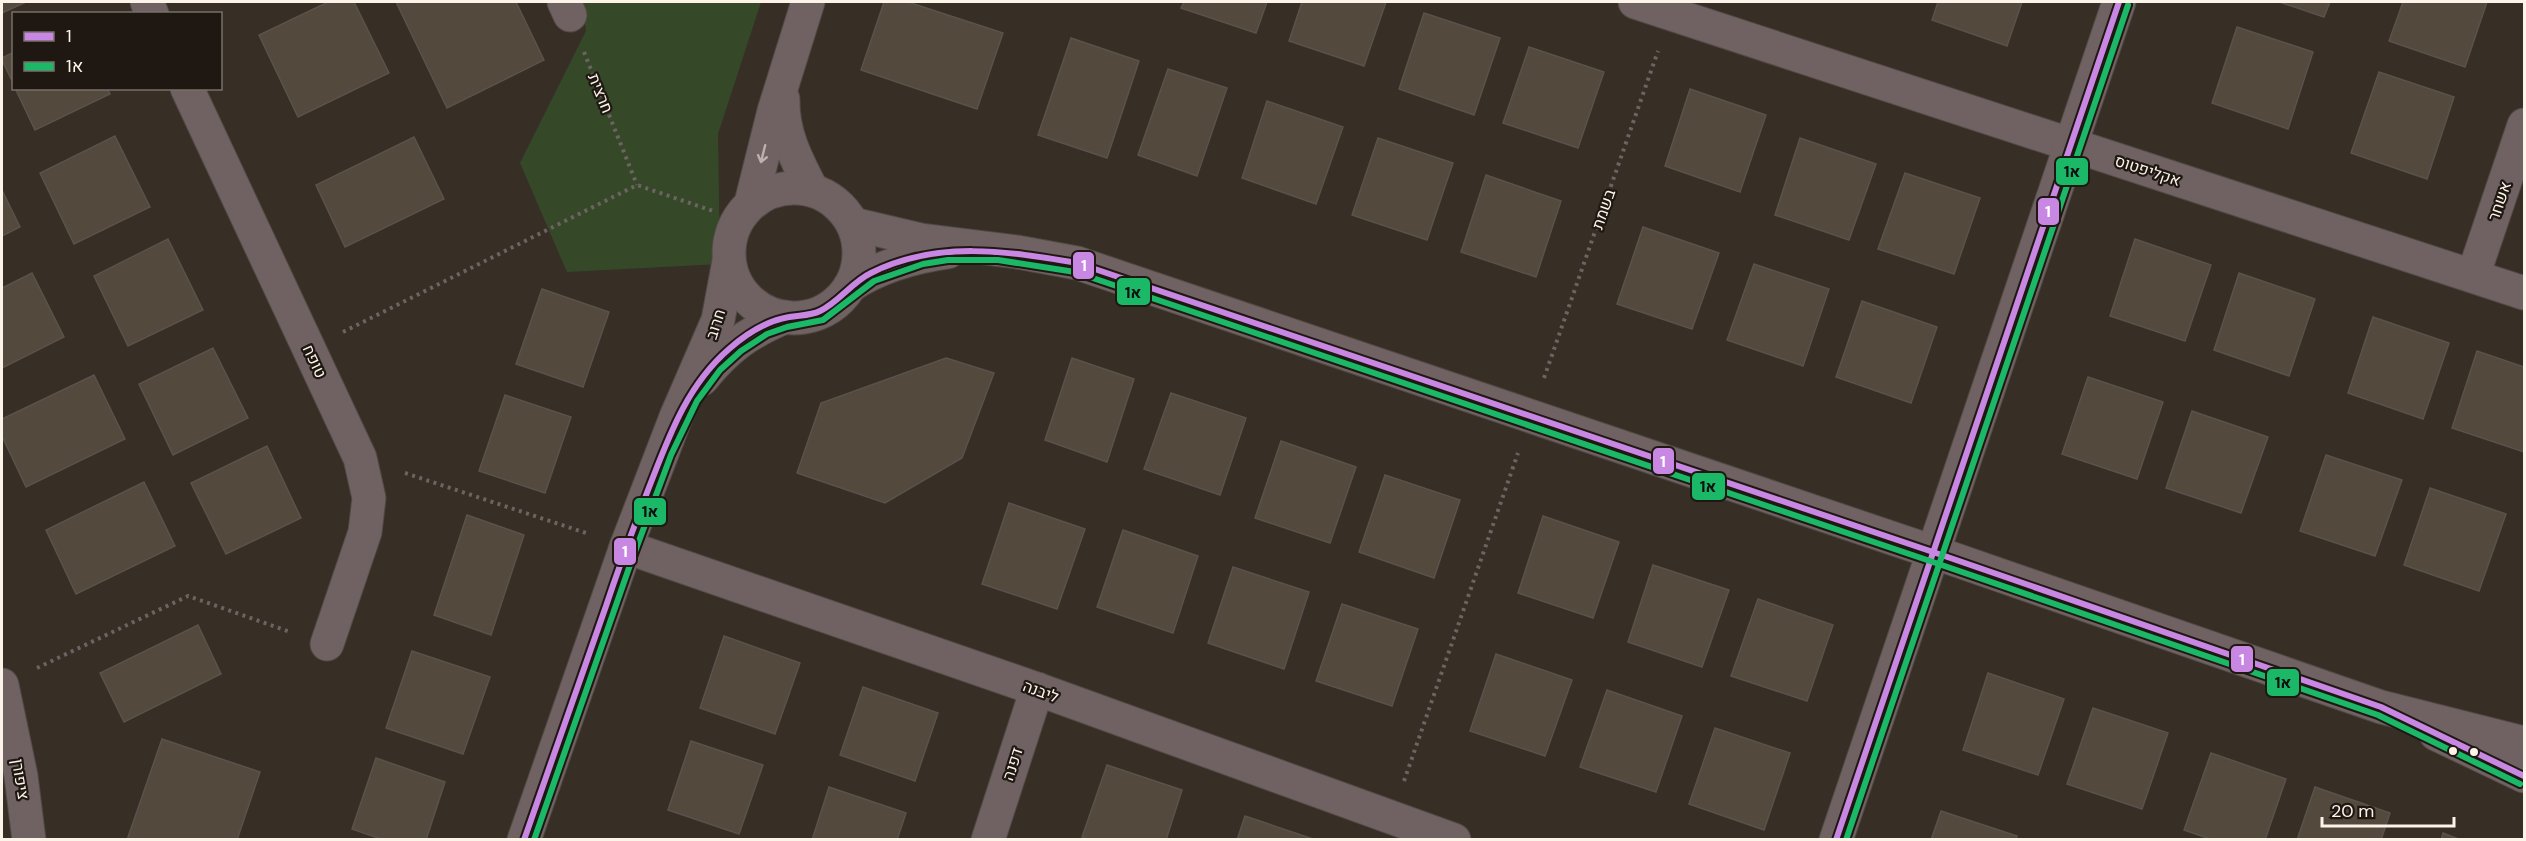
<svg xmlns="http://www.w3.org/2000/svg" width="2526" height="841" font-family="'DM Sans',Heebo,sans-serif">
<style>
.green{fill:#354929}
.building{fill:#54493d;stroke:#5a524b;stroke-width:1.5}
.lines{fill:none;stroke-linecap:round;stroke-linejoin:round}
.minor-casing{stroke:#514a43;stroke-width:35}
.tertiary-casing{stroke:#514a43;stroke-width:35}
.path{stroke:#6d6362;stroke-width:4;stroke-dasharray:3 4.5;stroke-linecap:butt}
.minor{stroke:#706163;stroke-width:33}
.tertiary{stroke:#706163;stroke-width:33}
.bus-1-casing{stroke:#1f1812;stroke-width:10}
.bus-2-casing{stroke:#1f1812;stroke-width:10}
.bus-1{stroke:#c787e3;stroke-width:6}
.bus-2{stroke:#1ab867;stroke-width:6}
.oneway{stroke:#bdb1ad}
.bus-dot{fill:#fcf3e9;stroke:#1f1812;stroke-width:2}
.labels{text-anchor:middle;stroke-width:4.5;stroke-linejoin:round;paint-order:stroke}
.street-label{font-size:16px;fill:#fcf3e9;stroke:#1f1812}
.line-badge{stroke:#1f1812;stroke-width:2}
.badge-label{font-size:16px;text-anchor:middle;font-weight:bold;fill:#fff}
.pale-badge-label{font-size:16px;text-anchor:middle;font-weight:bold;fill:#111}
</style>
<rect width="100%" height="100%" fill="#372e26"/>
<polygon class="green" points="582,2 761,2 718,134 720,264 567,272 520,163 586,31"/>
<g class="building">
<polygon points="2,2 26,2 2,13"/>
<polygon points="328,2 354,2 389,73 298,117 259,35"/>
<polygon points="396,2 516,2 544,60 447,108"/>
<polygon points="884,2 908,2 1003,33 977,109 861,70"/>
<polygon points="1184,2 1267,2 1256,33 1181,8"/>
<polygon points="1302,2 1386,2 1364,66 1289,41"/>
<polygon points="1938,2 2022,2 2007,46 1932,20"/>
<polygon points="2279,2 2330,2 2324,17"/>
<polygon points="2403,2 2487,2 2465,67 2389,41"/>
<polygon points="1424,13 1500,38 1474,115 1399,89"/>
<polygon points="2237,27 2313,52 2288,129 2212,103"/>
<polygon points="1071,38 1139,61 1107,158 1038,135"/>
<polygon points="1529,47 1604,72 1578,148 1503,123"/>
<polygon points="14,52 14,85 2,60 2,58"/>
<polygon points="1168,69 1227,88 1197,176 1138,155"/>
<polygon points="2379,72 2454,97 2427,179 2351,153"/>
<polygon points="15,88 107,88 110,94 35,130"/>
<polygon points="1690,89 1766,115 1740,192 1665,166"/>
<polygon points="1267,101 1343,127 1316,204 1242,178"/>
<polygon points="115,136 150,207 74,244 40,173"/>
<polygon points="414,137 444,199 345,247 316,185"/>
<polygon points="1378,138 1453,163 1427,240 1352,215"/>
<polygon points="1800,138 1876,164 1849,240 1775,215"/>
<polygon points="1905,173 1980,198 1954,274 1878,249"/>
<polygon points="1486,175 1561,201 1536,277 1461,252"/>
<polygon points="2,190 20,227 2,236"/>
<polygon points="1643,227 1719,253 1692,329 1617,304"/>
<polygon points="168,239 203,310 128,346 94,276"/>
<polygon points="2135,239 2211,265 2185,341 2110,316"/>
<polygon points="1754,264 1829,289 1803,366 1727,340"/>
<polygon points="32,273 64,337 2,368 2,288"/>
<polygon points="2239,273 2315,299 2289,376 2214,350"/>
<polygon points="542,289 609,312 583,387 516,364"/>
<polygon points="1862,301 1937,327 1911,403 1836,377"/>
<polygon points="2373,317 2449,343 2423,419 2348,393"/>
<polygon points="213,348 248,418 173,455 139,384"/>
<polygon points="2477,351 2524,367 2524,452 2452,428"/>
<polygon points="946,358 994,373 962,458 885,503 797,473 821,403"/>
<polygon points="1072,358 1134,379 1107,462 1045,440"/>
<polygon points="94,375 125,439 26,487 2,436 2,419"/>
<polygon points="2088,377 2163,402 2137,479 2062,454"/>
<polygon points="1171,393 1246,418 1220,495 1144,469"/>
<polygon points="505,395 571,417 545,493 479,471"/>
<polygon points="2192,411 2268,437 2241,513 2166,488"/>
<polygon points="1281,441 1356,467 1330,543 1255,518"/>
<polygon points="267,446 301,518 226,554 191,483"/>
<polygon points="2326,455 2402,480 2375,556 2300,531"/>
<polygon points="1385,475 1460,500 1434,578 1359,552"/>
<polygon points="144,482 175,546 76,594 46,530"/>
<polygon points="2430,488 2506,514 2479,591 2404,565"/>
<polygon points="1009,503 1085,529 1057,609 982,584"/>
<polygon points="467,515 524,535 491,635 434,615"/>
<polygon points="1543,516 1619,542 1593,618 1518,593"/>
<polygon points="1123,530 1198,556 1173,633 1097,607"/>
<polygon points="1653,565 1729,590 1702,667 1628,642"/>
<polygon points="1233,567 1309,592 1284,669 1208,643"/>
<polygon points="1758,599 1833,625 1807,701 1731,676"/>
<polygon points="1342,604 1418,629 1392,706 1316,681"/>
<polygon points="198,625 221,674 124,722 100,673"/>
<polygon points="724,636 800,663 775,734 700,708"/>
<polygon points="412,651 490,677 463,754 386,728"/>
<polygon points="1496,654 1572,680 1545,756 1470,731"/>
<polygon points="1988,673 2064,699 2038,775 1963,750"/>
<polygon points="863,687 938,713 915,781 840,755"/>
<polygon points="1607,690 1682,716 1656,792 1580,767"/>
<polygon points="2093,708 2168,733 2142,809 2067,784"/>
<polygon points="1715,728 1790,753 1764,830 1689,804"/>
<polygon points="162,739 260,772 237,840 127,840"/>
<polygon points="691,741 763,765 739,834 668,810"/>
<polygon points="2211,753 2286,779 2265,840 2213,840 2184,830"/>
<polygon points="376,758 445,782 426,840 384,840 352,829"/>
<polygon points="1107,765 1182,790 1166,840 1091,840 1082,837"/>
<polygon points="829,787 906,813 897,840 812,840"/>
<polygon points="2315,787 2390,813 2381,840 2297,840"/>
<polygon points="1941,811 2017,836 2016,840 1931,840"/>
<polygon points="1245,816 1316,840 1237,840"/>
<polygon points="2443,833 2461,840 2441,840"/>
</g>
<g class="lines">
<defs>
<g id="minor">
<polyline points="147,2 152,14"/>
<polyline points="564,2 570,15"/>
<polyline points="1635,2 2524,293"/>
<polyline points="187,88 360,458 369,498 365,532 327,644"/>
<polyline points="2473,276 2524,125"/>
<polyline points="626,547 1037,689 1454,840"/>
<polyline points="2,685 21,776 29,840"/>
<polyline points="988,840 1037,689"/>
<polyline points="1836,840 2119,2"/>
</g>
<g id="tertiary">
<path d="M783,99C782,133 797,161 812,190"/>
<circle cx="794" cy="253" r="65"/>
<polyline points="751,203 774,111 808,2"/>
<polyline points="853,224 921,240 1017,252 1077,263 1933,552 2381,707 2524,743"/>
<path d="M850,286C880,266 912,257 948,252"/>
<path d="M702,379C728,347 748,333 785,317"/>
<polyline points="2436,734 2524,776"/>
<polyline points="524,840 626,547 676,417 718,320 729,261"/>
</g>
</defs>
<use href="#minor" class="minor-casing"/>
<use href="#tertiary" class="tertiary-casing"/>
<g class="path">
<polyline points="584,52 637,185"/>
<polyline points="343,332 637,185 713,211"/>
<polyline points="1544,378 1658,51"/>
<polyline points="405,473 589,534"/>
<polyline points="37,668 188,596 290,632"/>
<polyline points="1404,781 1518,453"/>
</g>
<use href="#minor" class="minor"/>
<use href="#tertiary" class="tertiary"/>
<defs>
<g id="bus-1">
<path d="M524,840C551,762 579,684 606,606C619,567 633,529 648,490C668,439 686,386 729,349C746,334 766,321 789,317C799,315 810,316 820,311C839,302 852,282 871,273C937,240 1007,251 1077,263L1933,552L2381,707L2524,776"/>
<polyline points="1836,840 2119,2"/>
</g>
<g id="bus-2">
<polyline points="534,840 630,565 671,455 697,401 720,370 741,351 767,334 787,327 823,320 874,281 923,264 948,260 998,260 1075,272 1930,561 2378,715 2520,784"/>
<polyline points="1846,840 2128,5"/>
</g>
</defs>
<use href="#bus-1" class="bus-1-casing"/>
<use href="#bus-2" class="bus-2-casing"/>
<use href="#bus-1" class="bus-1"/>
<use href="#bus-2" class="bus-2"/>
</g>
<defs><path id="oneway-shaft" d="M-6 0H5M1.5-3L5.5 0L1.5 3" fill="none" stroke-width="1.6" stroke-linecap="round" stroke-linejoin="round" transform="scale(1.5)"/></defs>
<use class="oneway" href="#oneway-shaft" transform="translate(763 154) rotate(104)"/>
<g class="bus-dot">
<circle cx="2453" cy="751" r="5"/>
<circle cx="2474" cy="752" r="5"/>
</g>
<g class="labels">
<g class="street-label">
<text transform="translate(601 93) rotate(68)" y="6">חרצית</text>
<text transform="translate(2148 170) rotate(18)" y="6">אקליפטוס</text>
<text transform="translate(2499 201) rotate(-71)" y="6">אשחר</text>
<text transform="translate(1603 209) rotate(-71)" y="6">בשמת</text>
<text transform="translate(715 324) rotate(-72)" y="6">חרוב</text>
<text transform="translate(315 361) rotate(65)" y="6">טופח</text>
<text transform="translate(1041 691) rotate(20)" y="6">ליבנה</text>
<text transform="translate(1012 764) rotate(-72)" y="6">דפנה</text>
<text transform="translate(21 779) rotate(81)" y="6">ציפורן</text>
</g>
</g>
<g class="line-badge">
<rect x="2055" y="157" width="34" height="29" rx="6" fill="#1ab867"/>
<rect x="2037" y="197" width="23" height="29" rx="6" fill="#c787e3"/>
<rect x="1072" y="251" width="23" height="29" rx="6" fill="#c787e3"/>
<rect x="1116" y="277" width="35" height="29" rx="6" fill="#1ab867"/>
<rect x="1652" y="447" width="23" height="28" rx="6" fill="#c787e3"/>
<rect x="1691" y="472" width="35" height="29" rx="6" fill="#1ab867"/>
<rect x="633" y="497" width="34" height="29" rx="6" fill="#1ab867"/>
<rect x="613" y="537" width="24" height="29" rx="6" fill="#c787e3"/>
<rect x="2230" y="645" width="24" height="28" rx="6" fill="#c787e3"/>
<rect x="2266" y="668" width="34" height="29" rx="6" fill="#1ab867"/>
</g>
<g class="badge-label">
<text x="2048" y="217">1</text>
<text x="1084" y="271">1</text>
<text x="1663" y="467">1</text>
<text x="625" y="557">1</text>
<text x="2242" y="665">1</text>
</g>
<g class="pale-badge-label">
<text x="2072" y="177">1א</text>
<text x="1133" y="298">1א</text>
<text x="1708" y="492">1א</text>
<text x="650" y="517">1א</text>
<text x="2283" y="688">1א</text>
</g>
<rect width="2526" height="841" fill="none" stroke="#fcf3e9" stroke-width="6"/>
<rect x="12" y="12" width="210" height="78" fill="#1f1812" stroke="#777068" stroke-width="1.5"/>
<rect x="24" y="32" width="30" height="9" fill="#c787e3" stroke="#777068" stroke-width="1.5"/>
<text x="66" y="42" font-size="18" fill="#fcf3e9">1</text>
<rect x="24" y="62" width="30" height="9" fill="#1ab867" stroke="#777068" stroke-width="1.5"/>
<text x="66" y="72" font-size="18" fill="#fcf3e9">1א</text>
<path d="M2322 817v9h132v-9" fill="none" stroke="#fcf3e9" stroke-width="3"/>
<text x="2331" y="817" font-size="18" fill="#fcf3e9" stroke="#1f1812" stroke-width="4.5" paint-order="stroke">20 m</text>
</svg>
